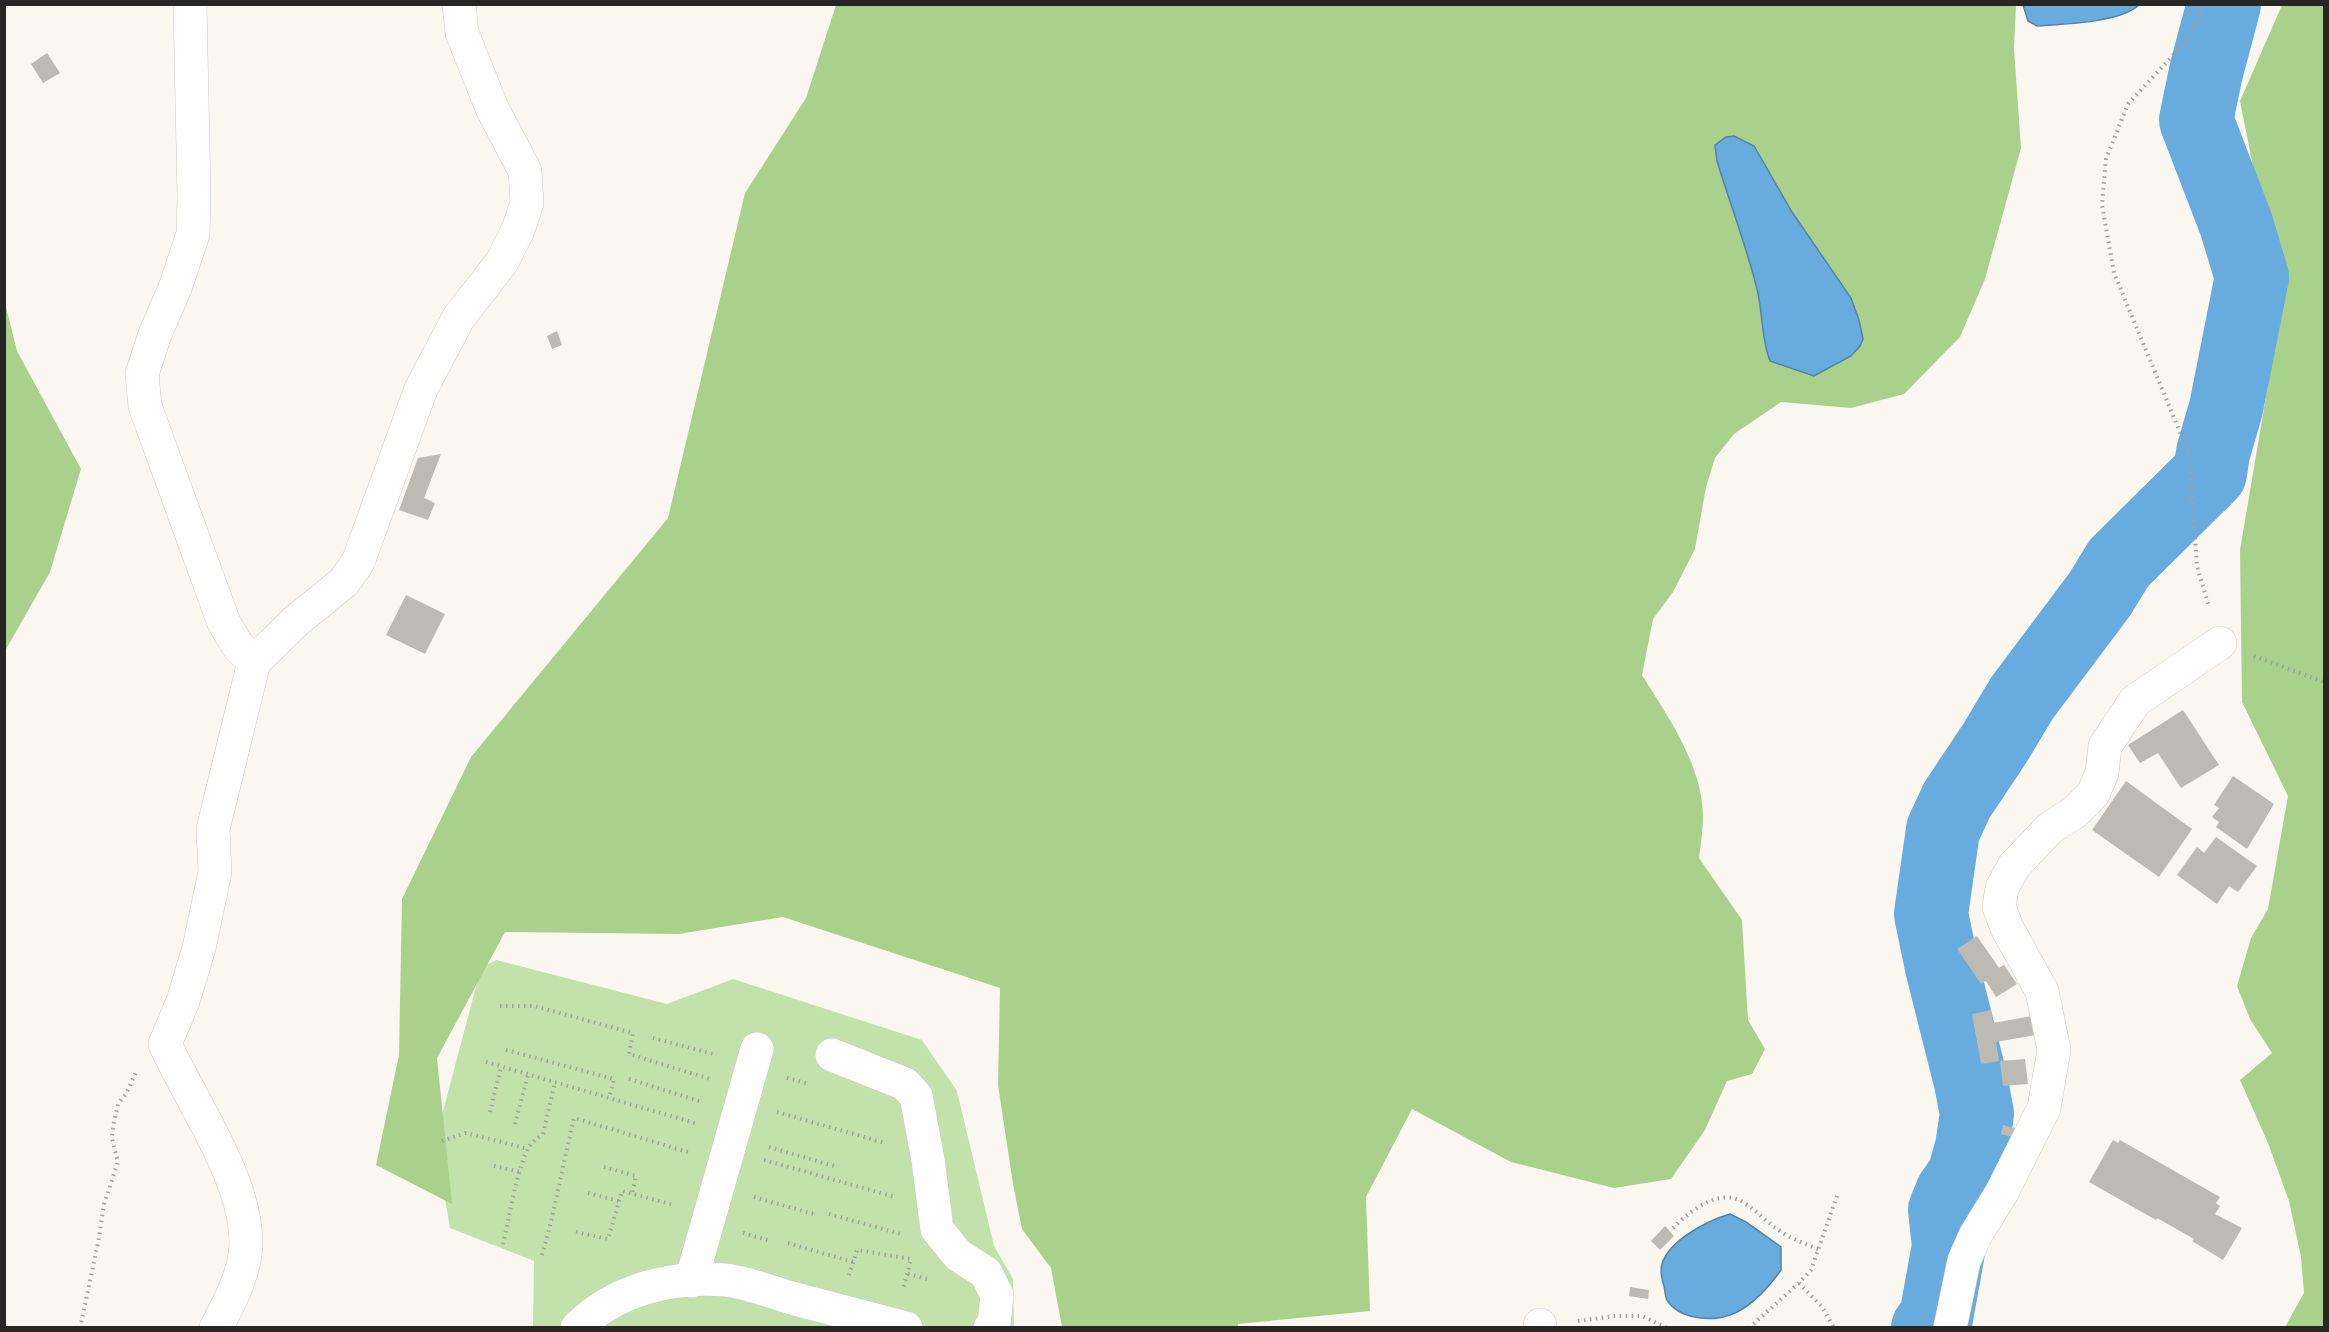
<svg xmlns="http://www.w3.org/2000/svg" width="2329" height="1332" font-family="'Libre Baskerville',serif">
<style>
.green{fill:#c3e2ab}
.forest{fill:#aad18b}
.water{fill:#68abdf;stroke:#5483a7;stroke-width:1.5}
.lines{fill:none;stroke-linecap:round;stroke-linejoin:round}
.river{stroke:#68abdf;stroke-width:74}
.building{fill:#bdbab4}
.minor-casing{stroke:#cecbc5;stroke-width:34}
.path{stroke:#a2a09b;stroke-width:4;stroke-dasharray:1.5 4.5;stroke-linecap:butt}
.minor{stroke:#fff;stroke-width:33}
</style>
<rect width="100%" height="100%" fill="#faf7f1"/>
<polygon class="green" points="496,960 667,1004 733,979 922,1040 957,1091 994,1246 1013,1279 1014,1327 533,1327 534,1261 450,1228 435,1141 481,968"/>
<g class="forest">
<path d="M836,5H2016L2014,49L2021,148L1985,279L1960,337L1904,394L1851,408L1781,402L1734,434L1715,458L1706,487L1695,549L1673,592L1653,619L1642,675C1668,717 1702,764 1703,816C1703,829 1701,844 1699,858L1742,920L1748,1020L1765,1049L1752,1074L1727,1081L1705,1130L1671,1179L1614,1188L1511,1162L1412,1109L1366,1197L1370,1311L1238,1324V1327H1062L1051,1268L1022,1229L1013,1184L998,1085L1000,988L783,917L679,934L505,932L437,1058L452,1204L376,1165L399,1055L402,899L471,757L668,518L745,193L806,98Z"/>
<polygon points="2282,5 2324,5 2324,1328 2285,1327 2304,1293 2301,1257 2289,1201 2268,1143 2240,1080 2272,1053 2250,1019 2237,986 2251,938 2268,909 2288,796 2242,702 2240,550 2281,308 2240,101"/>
<polygon points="5,303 17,351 81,469 50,572 5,651"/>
</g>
<g class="water">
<path d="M2023,5V4L2139,5C2119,23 2064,24 2037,26L2028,21Z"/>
<path d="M1734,136L1754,146L1792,212L1851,298L1859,320L1863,339L1860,346L1851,356L1814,376L1770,361C1761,338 1763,313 1757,289C1746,245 1730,204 1717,161L1715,145L1726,137Z"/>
<path d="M1730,1214L1746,1222L1781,1247V1270C1768,1288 1751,1308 1730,1315C1711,1322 1679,1319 1667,1300C1665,1296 1665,1290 1664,1286C1662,1280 1660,1271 1662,1264C1669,1240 1709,1220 1730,1214Z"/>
</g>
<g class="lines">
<polyline class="river" points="1928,1328 1936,1318 1949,1246 1945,1210 1952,1193 1964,1176 1972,1147 1977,1114 1971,1082 1942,967 1931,914 1943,830 1957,800 1995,743 2022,698 2100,594 2119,563 2210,473 2213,453 2226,408 2252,277 2236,224 2196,120 2206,72 2224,4"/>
</g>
<g class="building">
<polygon points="47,53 60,73 43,83 31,64"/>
<polygon points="557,331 562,345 552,349 547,336"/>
<polygon points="441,454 424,498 435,503 428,520 399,510 418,458"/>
<polygon points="406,595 445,614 425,654 386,635"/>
<polygon points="2183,710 2219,765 2181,788 2158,753 2140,763 2128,745"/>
<polygon points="2233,776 2274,804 2247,849 2216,827 2219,822 2212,817 2219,808 2214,805"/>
<polygon points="2126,781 2192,829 2159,877 2092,830"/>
<polygon points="2216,837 2257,866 2238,892 2229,886 2217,904 2177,875 2197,847 2204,853"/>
<polygon points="1977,936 1999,968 2004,965 2017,984 1996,997 1986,981 1981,984 1957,949"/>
<polygon points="1991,1010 1993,1023 2032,1016 2036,1035 1996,1042 1999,1061 1981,1064 1972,1014"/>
<polygon points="2025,1059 2028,1084 2003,1086 2000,1061"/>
<polygon points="2003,1125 2015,1128 2012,1137 2001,1134"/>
<polygon points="2113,1140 2118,1143 2120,1140 2220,1197 2216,1203 2220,1206 2215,1214 2242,1228 2223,1260 2192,1241 2194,1239 2157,1218 2156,1220 2089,1182"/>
<polygon points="1665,1226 1674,1236 1660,1250 1651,1241"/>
<polygon points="1630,1287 1649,1290 1648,1299 1629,1296"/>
</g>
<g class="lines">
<defs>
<g id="minor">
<polyline points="190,4 194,197 193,234 175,288 155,334 142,374 145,406 224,623 238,646 254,662"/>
<polyline points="832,1055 905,1084 916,1096 928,1160 937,1229 958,1255 986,1273 997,1295 994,1324 990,1328"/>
<polyline points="691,1281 757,1049"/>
<path d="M216,1328C228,1305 241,1281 245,1255C254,1189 192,1104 165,1044L183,1001L199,948L215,872L213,829L254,662L296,621L344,582L358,562L421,389L459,317L502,262L518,230L527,203L525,171L492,108L462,33L459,4"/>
<path d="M577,1328C616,1289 671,1276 725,1280C746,1282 774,1293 795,1299C832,1309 869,1318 906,1328"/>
<polyline points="1540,1328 1540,1325"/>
<polyline points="1950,1328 1964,1261 1975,1236 2002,1192 2044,1108 2054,1050 2042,991 2008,930 1999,907 2002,888 2014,866 2050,828 2075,812 2093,794 2102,773 2105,746 2135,701 2220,643"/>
</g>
</defs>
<use href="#minor" class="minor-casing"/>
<g class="path">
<polyline points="2205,4 2189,38 2128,104 2106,159 2102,205 2114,273 2189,454 2197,566 2209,607"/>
<polyline points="2254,656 2324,682"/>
<polyline points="500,1006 534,1006 633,1033 629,1054 710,1079"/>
<polyline points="653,1038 717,1055"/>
<polyline points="506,1050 614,1079 609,1098"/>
<polyline points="486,1062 698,1124"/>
<polyline points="787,1078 806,1083"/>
<polyline points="629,1079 702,1102"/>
<polyline points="490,1112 501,1067"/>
<polyline points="777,1112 885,1143"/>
<polyline points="515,1124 528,1075"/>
<polyline points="442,1141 466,1133 528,1149"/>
<polyline points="769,1147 834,1166"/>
<polyline points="764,1160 895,1197"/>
<polyline points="494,1166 521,1172"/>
<polyline points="604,1167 636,1176 632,1194"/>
<polyline points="588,1193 619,1201"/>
<polyline points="754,1197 817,1215"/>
<polyline points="829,1214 901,1234"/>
<path d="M1673,1228C1689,1212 1719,1187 1743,1202C1756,1210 1767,1223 1780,1231C1792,1239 1805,1244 1818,1249"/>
<polyline points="576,1232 608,1239 622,1191 674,1205"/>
<polyline points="743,1233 771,1241"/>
<polyline points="788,1243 853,1262"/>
<path d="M503,1244C509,1219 517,1167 529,1147C533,1141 537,1138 543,1134L555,1082"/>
<path d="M542,1255C555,1210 563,1164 574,1118L688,1152"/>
<polyline points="908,1274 927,1279"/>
<polyline points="849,1275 857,1250 911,1259 903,1289"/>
<polyline points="1799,1283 1823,1308 1834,1328"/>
<polyline points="1578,1321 1615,1316 1642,1316 1667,1328"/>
<polyline points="80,1328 98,1243 104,1204 118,1162 112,1139 113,1127 118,1104 126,1094 136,1072"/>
<polyline points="1749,1328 1799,1283 1811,1270 1838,1193"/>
</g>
<use href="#minor" class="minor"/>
</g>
<rect width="2329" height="1332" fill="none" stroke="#272624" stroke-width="12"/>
</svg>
